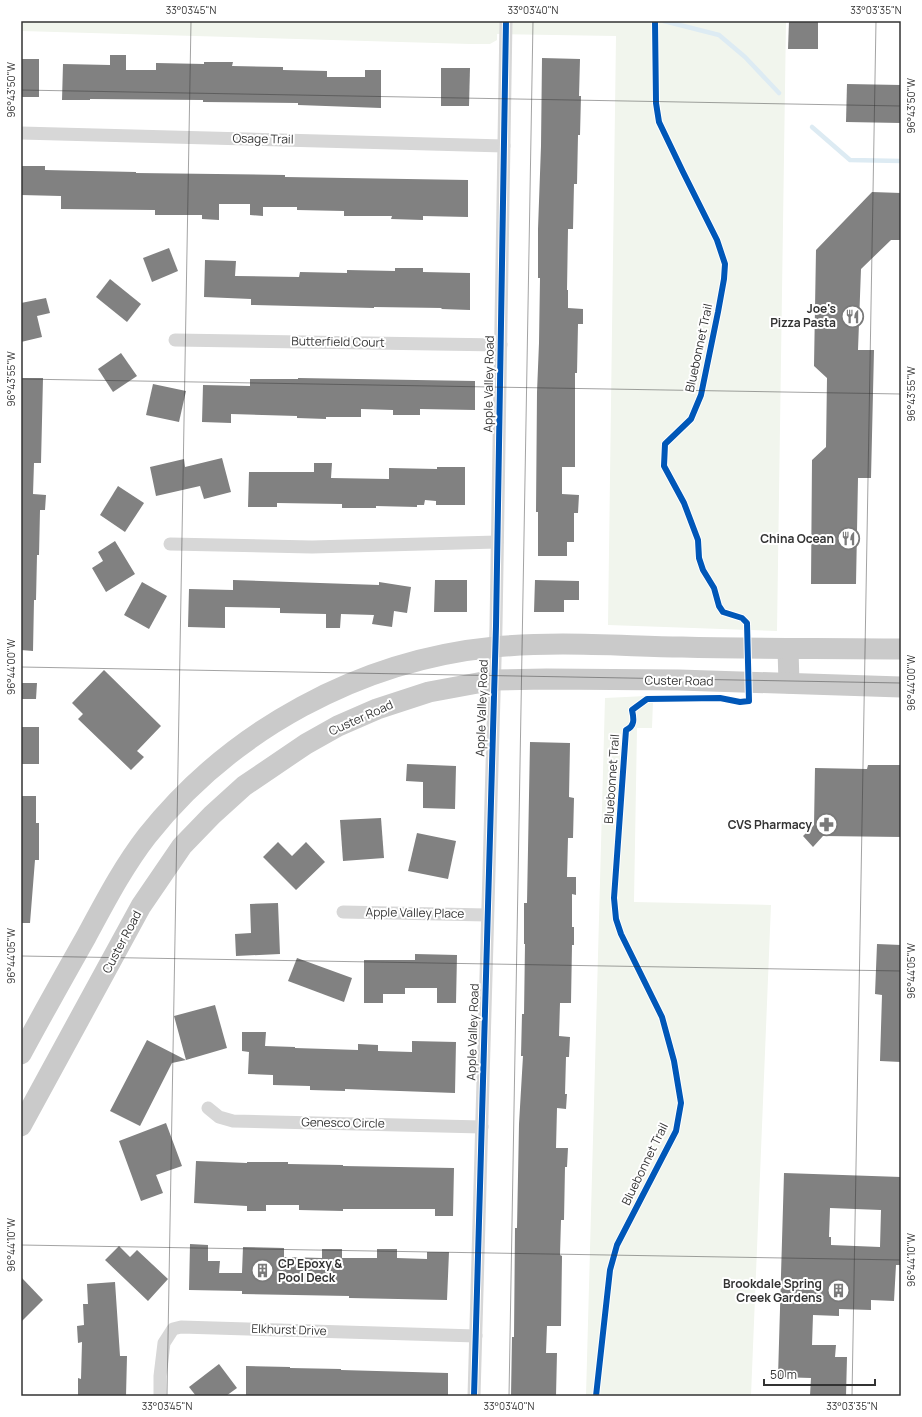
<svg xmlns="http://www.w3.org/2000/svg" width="922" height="1417" font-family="Manrope,sans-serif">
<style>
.green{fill:#f1f5ed}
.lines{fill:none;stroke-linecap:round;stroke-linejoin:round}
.stream{stroke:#ddebf3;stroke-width:4.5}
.building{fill:#818181;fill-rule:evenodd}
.minor{stroke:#d7d7d7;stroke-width:13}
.primary{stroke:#cacaca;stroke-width:21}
.cycleway-casing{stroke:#fff;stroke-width:8}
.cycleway{stroke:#0057b8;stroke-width:6}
.ticks{fill:none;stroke:#333;stroke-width:1;stroke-opacity:0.45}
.labels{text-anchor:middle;stroke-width:4;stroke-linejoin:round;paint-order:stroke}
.street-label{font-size:12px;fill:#333;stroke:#fff}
.poi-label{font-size:12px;font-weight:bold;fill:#333;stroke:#fff;text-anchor:end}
.neatline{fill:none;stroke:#333;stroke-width:1.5}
.ticks-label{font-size:10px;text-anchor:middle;fill:#333}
</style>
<rect width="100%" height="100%" fill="#fff"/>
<g class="green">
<polygon points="21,21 786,21 777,631 608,625 616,36 497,34 497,40 490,44 470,44 21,31"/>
<polygon points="646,696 653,701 652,728 637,728 634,902 771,905 751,1396 586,1396 605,698"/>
</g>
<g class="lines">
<g class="stream">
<polyline points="664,21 719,35 745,57 779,93"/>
<polyline points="812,127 850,160 901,161"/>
</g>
</g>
<g class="building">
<polygon points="789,21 818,21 818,49 788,49"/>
<polygon points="110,55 126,55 126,70 156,70 156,63 204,64 204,62 233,62 232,66 283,67 283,70 327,71 327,77 365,77 365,70 381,70 381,108 298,105 298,103 203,102 203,100 90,99 90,100 62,100 63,64 110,65"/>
<polygon points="542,58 580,59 579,96 581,96 580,135 578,135 577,184 574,184 573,229 568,229 567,290 568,290 568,308 583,309 583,324 578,324 577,373 575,373 575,467 562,467 562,494 579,495 578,513 574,513 574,542 567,542 567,556 538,556 538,512 536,512 537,392 539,343 540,278 538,278 538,229 541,146"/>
<rect x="21" y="59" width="18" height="38"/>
<polygon points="441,68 470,68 469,106 441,106"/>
<polygon points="847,84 901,85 901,123 846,122"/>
<polygon points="21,166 45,166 45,170 136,172 136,173 285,175 285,177 468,180 468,217 423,216 423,220 391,219 392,216 344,216 344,211 297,210 297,207 263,207 263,216 250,215 250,204 219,204 219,220 202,219 202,215 155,215 155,210 61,209 61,196 21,195"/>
<polygon points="872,192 901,193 901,240 891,240 861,269 858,350 874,350 871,478 858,478 856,584 811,584 812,460 826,447 827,378 814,366 816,250"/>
<polygon points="169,248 178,271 152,282 143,258"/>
<polygon points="205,260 236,261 235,276 299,277 300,272 347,273 347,270 395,271 395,268 423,268 423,272 470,273 470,310 441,309 442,308 374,307 374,308 251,305 251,299 204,297"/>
<polygon points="110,279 141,304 127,322 96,297"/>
<polygon points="46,298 50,313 37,316 42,337 21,342 21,303"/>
<polygon points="121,353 137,376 113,392 98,369"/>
<polygon points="21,378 43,378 41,463 34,463 33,494 46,495 45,510 40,510 39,555 37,555 36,600 34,600 33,651 21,650"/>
<polygon points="298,378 475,381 475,410 420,409 420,415 393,415 393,410 361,409 361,417 326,417 326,419 297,418 297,416 231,414 231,423 202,422 203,385 250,386 250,379 298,379"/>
<polygon points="153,384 186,391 179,422 146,415"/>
<polygon points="222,458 231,492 204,499 200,486 156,496 150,467 184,459 185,467"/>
<polygon points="314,463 332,463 331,478 389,479 389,468 437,469 437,467 465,467 465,505 436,505 436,501 425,500 424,505 417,505 417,507 376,506 376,508 342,508 342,504 277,503 277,507 248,507 249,472 314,472"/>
<polygon points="118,486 144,503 125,532 100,515"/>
<polygon points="115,541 135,574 106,592 92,568 103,561 98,552"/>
<polygon points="233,580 379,585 379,582 411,587 407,613 394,611 392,627 372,624 374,615 341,614 340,628 326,628 326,614 280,613 280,608 225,607 225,628 188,627 189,589 233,590"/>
<polygon points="435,580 467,580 467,612 434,612"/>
<polygon points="535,580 579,581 579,600 564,600 564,612 534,612"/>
<polygon points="142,582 167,596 149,629 124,615"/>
<polygon points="104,670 161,726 137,751 144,757 131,770 78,719 83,714 72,703"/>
<polygon points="21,683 37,683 36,699 21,699"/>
<rect x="21" y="727" width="18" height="37"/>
<polygon points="530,742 570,743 569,797 574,798 573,838 568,838 567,877 576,877 576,895 572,894 572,927 574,927 574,945 572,945 571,1003 560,1003 559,1036 570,1037 569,1057 566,1057 565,1094 567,1094 566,1109 557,1108 556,1148 568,1148 567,1167 565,1167 564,1220 561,1220 560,1255 562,1256 561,1326 547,1326 546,1353 557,1353 556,1396 511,1396 512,1337 514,1337 515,1228 517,1228 519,1124 523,1056 521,1056 522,1014 524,1014 525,944 524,944 524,903 527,903"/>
<polygon points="407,764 456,766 455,809 423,808 423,782 406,781"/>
<polygon points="868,765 901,765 901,837 823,836 813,847 803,836 814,825 815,768 867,769"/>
<polygon points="21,796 36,796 36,823 39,823 39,860 35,860 30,923 21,923"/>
<polygon points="381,818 384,858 343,861 340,820"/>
<polygon points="417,833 456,841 448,879 408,871"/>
<polygon points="278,842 292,856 306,842 325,862 296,890 263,857"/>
<polygon points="278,903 280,954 236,956 235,934 251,933 250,904"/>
<polygon points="877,944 901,945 901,1062 880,1061 882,995 875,994"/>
<polygon points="415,954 457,955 456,1003 437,1003 437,988 405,988 405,994 383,994 383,1003 364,1003 364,960 415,960"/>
<polygon points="297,958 352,978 344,1002 288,981"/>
<polygon points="215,1005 227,1048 186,1060 174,1016"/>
<polygon points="242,1032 266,1032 265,1046 295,1047 295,1048 358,1050 358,1044 378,1045 378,1051 412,1052 412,1041 456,1042 455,1093 345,1089 345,1091 310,1090 310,1086 273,1085 273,1075 248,1074 249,1052 242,1051"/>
<polygon points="147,1040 186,1060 172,1063 140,1126 110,1111"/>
<polygon points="166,1123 182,1166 156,1175 163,1193 141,1201 119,1141"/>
<polygon points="196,1161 247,1163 247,1162 288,1162 288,1164 343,1165 343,1166 454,1168 453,1216 435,1216 435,1209 343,1209 343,1211 299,1210 299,1205 266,1205 266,1211 247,1211 247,1206 194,1203"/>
<path d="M784,1173L901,1177V1265H896L894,1301L871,1300V1310L839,1309V1316L813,1315L812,1345H836L835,1357H847L846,1396H810L811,1378L778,1377ZM830,1208L881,1210L880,1247L831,1245V1237H829Z"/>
<polygon points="190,1244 208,1245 208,1261 220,1261 219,1273 242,1273 243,1247 284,1248 284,1257 322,1258 322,1249 342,1249 342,1258 377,1258 377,1249 397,1249 397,1258 427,1259 427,1252 449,1252 447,1300 349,1298 349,1296 242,1294 242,1291 189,1290"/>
<polygon points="119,1246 130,1257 137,1250 168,1279 148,1301 105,1260"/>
<polygon points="21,1277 43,1300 21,1322"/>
<polygon points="115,1282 120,1356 127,1356 126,1396 78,1396 78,1378 81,1379 82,1342 78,1343 77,1326 84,1325 83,1304 88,1304 87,1284"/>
<polygon points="219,1364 237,1388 226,1396 196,1396 189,1387"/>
<polygon points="246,1366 290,1367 290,1368 341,1369 341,1370 448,1373 448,1396 246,1396"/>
</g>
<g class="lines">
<g class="minor">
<polyline points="21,133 504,146"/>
<polyline points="175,340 501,345"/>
<polyline points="170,544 312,547 497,542"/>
<polyline points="343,912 487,915"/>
<polyline points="208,1108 219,1117 233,1121 482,1127"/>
<polyline points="160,1396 160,1376 164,1343 173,1329 181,1327 476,1336"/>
<polyline points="474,1396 496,626 506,21"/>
</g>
<g class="primary">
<polyline points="788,649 789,683"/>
<path d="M21,1054C42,1015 64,976 86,937C105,902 123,867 147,836C231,730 360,660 495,647C556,641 620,646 682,647C755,649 828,648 901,649"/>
<polyline points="21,1126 141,906 182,846 212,815 244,786 306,744 338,726 377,709 429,692 494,680 546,679 679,680 901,687"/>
</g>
<defs>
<g id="cycleway">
<polyline points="474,1396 496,626 506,21"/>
<path d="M596,1396L610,1270L617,1245L676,1131L681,1103L674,1061L662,1017L621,934L616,919L614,898L626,730C635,726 634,719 632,710L647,699L720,698L740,702L749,701L747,623L742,618L723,612L719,606L714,588L703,570L699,558L698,540L684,503L664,466L665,444L691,419L701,395L718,312L724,279L725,264L717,240L683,172L659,122L656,103L655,21"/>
</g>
</defs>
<use href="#cycleway" class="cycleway-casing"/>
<use href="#cycleway" class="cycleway"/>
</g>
<path class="ticks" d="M21,90L901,106M21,379L901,394M21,667L901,683M21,956L901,971M21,1245L901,1260M167,1396L191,21M509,1396L533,21M852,1396L876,21"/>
<defs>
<symbol id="restaurant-ring" viewBox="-11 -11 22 22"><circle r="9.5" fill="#fff" stroke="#7a7a7a" stroke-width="1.5"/><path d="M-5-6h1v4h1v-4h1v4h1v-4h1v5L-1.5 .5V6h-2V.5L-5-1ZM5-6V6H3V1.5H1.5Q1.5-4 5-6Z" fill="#7a7a7a"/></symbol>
<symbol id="pharmacy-ring" viewBox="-11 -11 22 22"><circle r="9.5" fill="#fff" stroke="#7a7a7a" stroke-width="1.5"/><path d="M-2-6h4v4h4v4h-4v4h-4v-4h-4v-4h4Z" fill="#7a7a7a"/></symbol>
<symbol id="building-ring" viewBox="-11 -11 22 22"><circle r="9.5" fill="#fff" stroke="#7a7a7a" stroke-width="1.5"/><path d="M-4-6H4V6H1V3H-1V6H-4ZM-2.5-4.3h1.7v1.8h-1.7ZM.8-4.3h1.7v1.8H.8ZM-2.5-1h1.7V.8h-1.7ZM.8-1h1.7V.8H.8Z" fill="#7a7a7a"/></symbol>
</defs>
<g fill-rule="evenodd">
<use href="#restaurant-ring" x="840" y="304" width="25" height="25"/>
<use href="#restaurant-ring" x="836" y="526" width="25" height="25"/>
<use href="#pharmacy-ring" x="814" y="812" width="25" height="25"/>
<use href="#building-ring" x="250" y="1258" width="25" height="25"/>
<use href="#building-ring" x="826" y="1278" width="25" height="25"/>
</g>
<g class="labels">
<g class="street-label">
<text transform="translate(263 139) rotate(1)" y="4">Osage Trail</text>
<text transform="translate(338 342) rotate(1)" y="4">Butterfield Court</text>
<text transform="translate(699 348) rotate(-78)" y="4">Bluebonnet Trail</text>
<text transform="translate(489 384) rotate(-89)" y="4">Apple Valley Road</text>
<text transform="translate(679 681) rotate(1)" y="4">Custer Road</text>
<text transform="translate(482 708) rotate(-88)" y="4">Apple Valley Road</text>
<text transform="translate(361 718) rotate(-24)" y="4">Custer Road</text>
<text transform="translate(612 779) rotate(-86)" y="4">Bluebonnet Trail</text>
<text transform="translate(415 913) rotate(1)" y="4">Apple Valley Place</text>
<text transform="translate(122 942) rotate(-62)" y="4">Custer Road</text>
<text transform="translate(473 1032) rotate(-88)" y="4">Apple Valley Road</text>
<text transform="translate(343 1123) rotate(1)" y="4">Genesco Circle</text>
<text transform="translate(645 1164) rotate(-64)" y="4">Bluebonnet Trail</text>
<text transform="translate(289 1330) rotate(2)" y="4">Elkhurst Drive</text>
</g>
<g class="poi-label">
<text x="836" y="313">Joe's<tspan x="836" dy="14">Pizza Pasta</tspan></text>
<text x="834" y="543">China Ocean</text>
<text x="812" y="829">CVS Pharmacy</text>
<text x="278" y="1268" text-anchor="start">CP Epoxy &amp;<tspan x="278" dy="14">Pool Deck</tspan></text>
<text x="822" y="1288">Brookdale Spring<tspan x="822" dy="14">Creek Gardens</tspan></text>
</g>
</g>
<rect width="922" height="1417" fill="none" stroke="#ffffff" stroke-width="44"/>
<path d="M764 1379v6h111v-6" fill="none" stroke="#333333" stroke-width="2"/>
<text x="770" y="1379" font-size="12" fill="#333333" stroke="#ffffff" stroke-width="3" paint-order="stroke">50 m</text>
<rect x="22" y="22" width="878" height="1373" class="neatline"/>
<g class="ticks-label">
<text x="191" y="14">33°03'45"N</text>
<text x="533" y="14">33°03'40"N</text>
<text x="876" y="14">33°03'35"N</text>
<text transform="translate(11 90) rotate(-90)" y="4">96°43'50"W</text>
<text transform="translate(911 106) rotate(-90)" y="4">96°43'50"W</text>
<text transform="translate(11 379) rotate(-90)" y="4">96°43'55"W</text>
<text transform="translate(911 394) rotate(-90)" y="4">96°43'55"W</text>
<text transform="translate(11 667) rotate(-90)" y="4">96°44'00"W</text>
<text transform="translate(911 683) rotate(-90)" y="4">96°44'00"W</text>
<text transform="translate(11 956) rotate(-90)" y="4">96°44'05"W</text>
<text transform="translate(911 971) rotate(-90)" y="4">96°44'05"W</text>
<text transform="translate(11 1245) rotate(-90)" y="4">96°44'10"W</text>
<text transform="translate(911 1260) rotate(-90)" y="4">96°44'10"W</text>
<text x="167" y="1410">33°03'45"N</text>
<text x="509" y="1410">33°03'40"N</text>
<text x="852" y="1410">33°03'35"N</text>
</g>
</svg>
